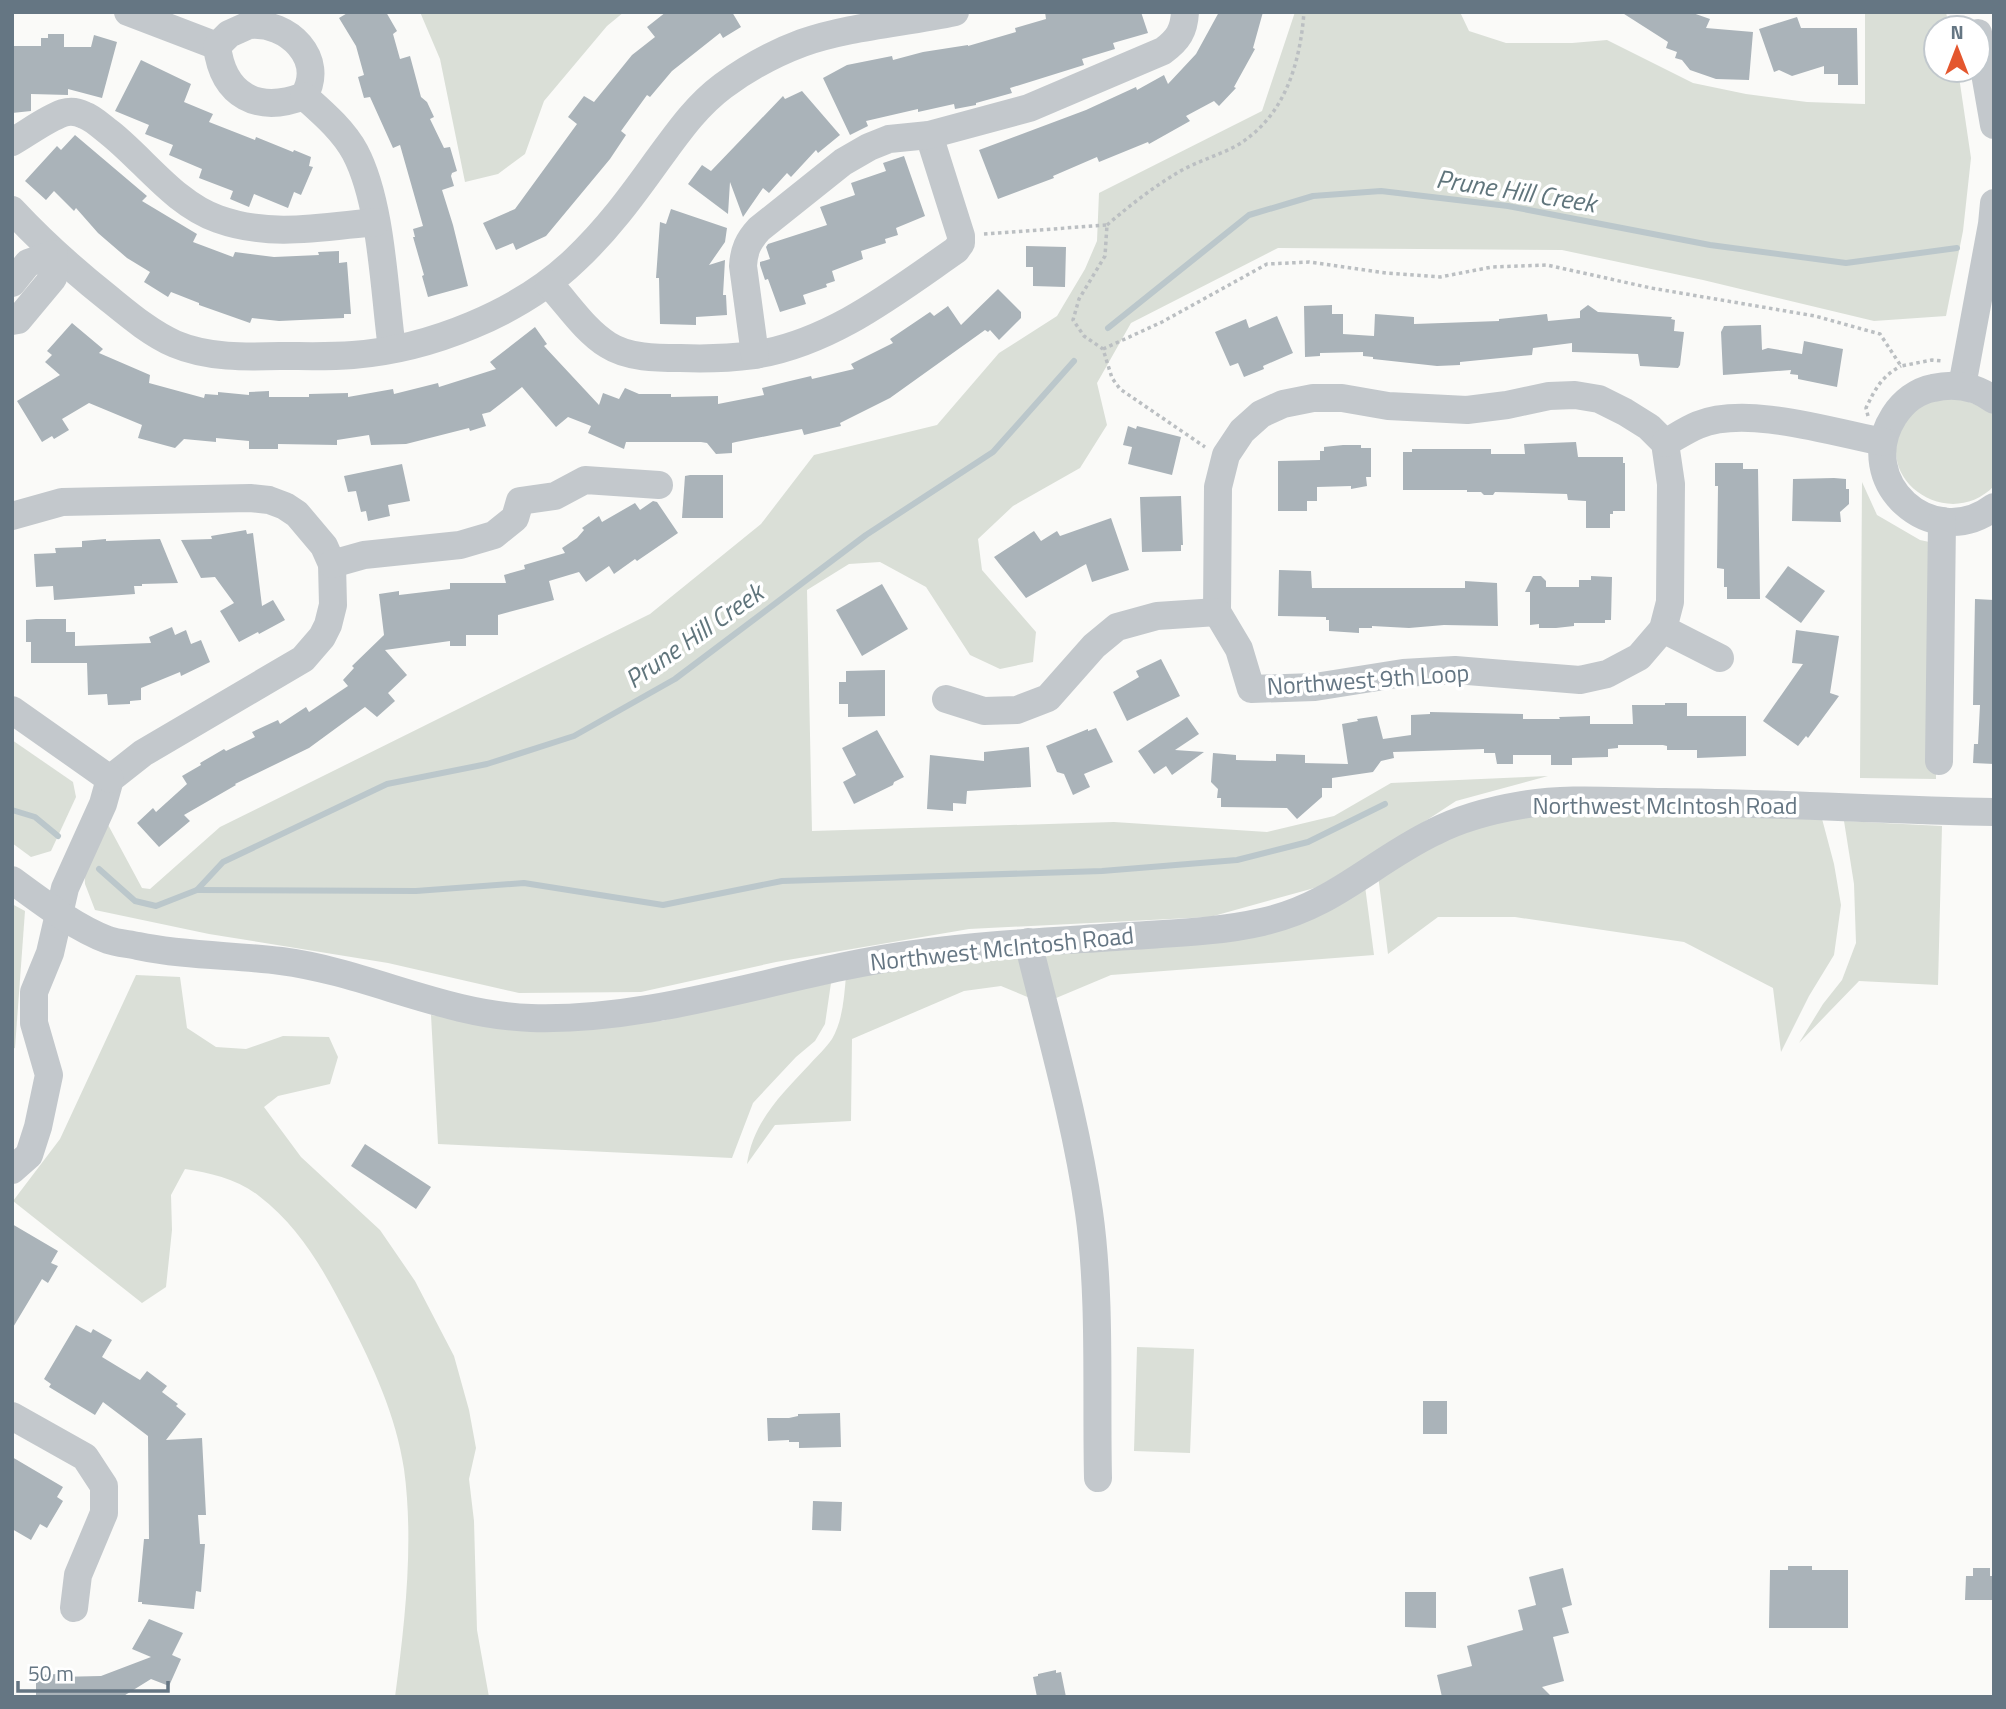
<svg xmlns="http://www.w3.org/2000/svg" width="2006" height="1709" font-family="'Titillium Web',sans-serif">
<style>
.green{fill:#dadfd7}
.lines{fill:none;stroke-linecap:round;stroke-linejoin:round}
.stream{stroke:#bbc7cb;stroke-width:6}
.building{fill:#aab3b9}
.path{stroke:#bbbfc2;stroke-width:3.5;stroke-dasharray:3.5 3.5;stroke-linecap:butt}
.minor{stroke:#c3c8cc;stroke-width:28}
.labels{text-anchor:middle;stroke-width:7;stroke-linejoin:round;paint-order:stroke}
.street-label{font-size:24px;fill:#657683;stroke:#fff}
.water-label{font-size:26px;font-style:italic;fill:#60757c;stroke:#fff}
</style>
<rect width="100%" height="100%" fill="#fafaf8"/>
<g class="green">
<polygon points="420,12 624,12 607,26 544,101 525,154 498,174 465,182 440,59"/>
<polygon points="1295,12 1460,12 1469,31 1506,43 1572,43 1607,40 1693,83 1746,94 1807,102 1865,104 1865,12 1946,12 1949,28 1936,28 1936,70 1958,70 1971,158 1963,231 1946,316 1874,321 1703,280 1562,250 1278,248 1131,323 1097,383 1107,425 1080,468 1013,506 978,539 982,570 1036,632 1033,662 1000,669 970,655 926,587 880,562 849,564 807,590 812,831 1114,822 1267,832 1334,816 1391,783 1548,776 1456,801 1398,839 1318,887 1210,917 969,929 776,962 641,992 519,993 388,963 209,934 95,910 85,884 84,868 106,821 142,888 150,889 220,827 650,614 761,524 814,455 937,425 999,353 1057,316 1085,269 1097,241 1099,193 1262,111"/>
<path d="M1950,395L1990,410L1994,414V486C1947,534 1868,476 1906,422C1909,418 1912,412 1915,409C1923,402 1940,399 1950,395Z"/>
<polygon points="1862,482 1877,515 1920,540 1934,543 1936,779 1860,778"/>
<polygon points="12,740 73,782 76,797 51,851 31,857 12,843"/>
<polygon points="1564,811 1821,815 1834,864 1841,905 1834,955 1809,996 1781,1052 1773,988 1684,942 1515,917 1438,917 1388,954 1378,875 1419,849 1501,816"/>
<polygon points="1844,821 1942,826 1938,985 1859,981 1799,1043 1823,1004 1842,980 1856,943 1854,884"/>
<polygon points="1365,886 1374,955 1111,975 1049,1001 1035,949 1118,944"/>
<polygon points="12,904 25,911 15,1048 12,1049"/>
<path d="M1024,949L1037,1001L1001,986L964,991L852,1039L851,1121L775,1125L747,1164C753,1121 782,1094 810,1064C817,1056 826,1048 832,1039C843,1020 844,997 846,976Z"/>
<path d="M136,975L180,977L187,1028L216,1047L246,1049L283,1036L329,1037L338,1057L330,1084L278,1096L264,1107L301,1157L380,1230L415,1281L454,1356L469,1410L476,1448L469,1479L474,1521L477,1630L489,1697H395C405,1622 414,1543 404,1469C396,1415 373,1367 349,1319C325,1273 302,1229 259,1196C238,1179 210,1173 185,1169L171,1195L172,1230L166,1287L142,1303L13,1201L60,1139Z"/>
<polygon points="831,983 825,1024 815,1041 796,1057 753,1103 732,1158 438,1144 431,1015 485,1023 662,1021 702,1009"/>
<polygon points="1137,1347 1194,1349 1190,1453 1134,1451"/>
</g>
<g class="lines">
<g class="stream">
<polyline points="1108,328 1249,215 1313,196 1381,191 1508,206 1710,245 1846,263 1957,248"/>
<polyline points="12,810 35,817 58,836"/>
<polyline points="99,869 135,901 156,906 197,890 223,862 387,784 487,764 574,736 675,679 866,535 993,452 1074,361"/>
<polyline points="197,890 416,891 524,883 663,905 782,881 1102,871 1237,860 1308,842 1385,804"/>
</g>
</g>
<g class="building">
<polygon points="349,12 386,12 397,31 393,34 400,59 410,56 421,97 427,102 434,117 430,119 444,148 450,147 457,171 452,173 451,176 454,186 442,190 453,225 468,286 428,297 422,276 424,275 413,237 415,237 413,229 423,226 400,145 393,148 370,97 364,98 358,77 364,75 356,46 339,18"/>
<polygon points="666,12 732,12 741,27 723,38 720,33 672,71 650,97 647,95 621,131 626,135 610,159 546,236 516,250 513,243 496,250 483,223 515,209 577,124 568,117 584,96 594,102 632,55 655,37 647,27"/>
<polygon points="1045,12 1141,12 1148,33 1113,43 1115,49 1082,59 1084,65 1010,88 1012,93 976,103 976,105 955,109 954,104 918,112 918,109 866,121 868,126 850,135 823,78 847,65 892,56 893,60 923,52 968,45 968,46 1016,32 1015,28 1046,19"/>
<polygon points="1219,12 1263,12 1253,48 1255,49 1234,87 1236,88 1219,106 1214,101 1186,116 1190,121 1149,144 1148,142 1099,162 1097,157 1053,176 1054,178 998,199 979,150 1086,110 1136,87 1137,90 1164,75 1168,84 1196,54"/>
<polygon points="1621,12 1690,12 1710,19 1706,28 1753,32 1749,80 1716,79 1690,70 1682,60 1675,58 1677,52 1666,48 1668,42"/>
<polygon points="1797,17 1801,28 1857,28 1858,85 1838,85 1838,74 1824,74 1824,66 1792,76 1779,70 1774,72 1759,29"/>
<polygon points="48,34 64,34 64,47 91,47 94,35 117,42 102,98 68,89 68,95 31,94 31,111 12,113 12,46 41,46 41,38 48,38"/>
<polygon points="141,60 191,84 184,102 213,114 209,122 255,140 256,137 293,152 294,150 311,157 309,166 313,167 301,195 294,192 288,208 254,194 249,207 230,199 233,191 199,178 202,169 169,155 173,145 145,134 149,125 115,111"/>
<polygon points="802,91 840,135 818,153 816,150 791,177 787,173 769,193 763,188 743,217 730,182 728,214 688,184 702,165 711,171 783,96 785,99"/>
<polygon points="75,135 147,196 142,201 197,234 193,242 233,257 235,252 274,257 319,255 318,252 339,251 339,263 347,262 351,314 344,314 344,318 279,321 252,318 250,323 199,305 199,303 171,292 168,297 144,282 150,272 127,258 98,233 76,208 74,211 54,191 46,200 25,181 57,146 61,150"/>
<polygon points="904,156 925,216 896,228 898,235 885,239 886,243 861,251 863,259 832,271 835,281 826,284 827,287 803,295 806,304 780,312 768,279 765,280 760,265 760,262 770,259 766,247 768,244 827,225 820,207 855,195 851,183 886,171 883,163"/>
<polygon points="671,209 727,228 725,242 709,265 725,260 723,295 726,295 727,315 696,317 696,325 660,324 659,278 656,278 660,222 666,224"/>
<polygon points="1026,246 1066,247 1065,287 1033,286 1033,267 1026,267"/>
<polygon points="998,289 1021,312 1021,318 999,340 990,330 988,332 985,330 890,398 840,423 841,426 804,435 802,429 736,442 732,443 732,453 716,454 707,443 701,442 626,442 624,449 588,433 591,426 568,417 556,427 522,387 490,412 482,414 486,426 470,431 469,428 406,444 371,445 369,435 337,440 337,445 278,444 278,449 249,449 249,441 216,438 216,442 184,439 175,448 138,438 142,425 89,403 62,419 69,430 54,439 52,436 42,442 17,401 60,375 45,362 52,355 47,351 72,323 103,349 99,353 150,375 149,383 204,398 205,394 218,395 218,392 249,395 249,392 269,391 269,397 309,397 309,394 348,393 348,397 393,389 394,394 438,383 439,387 496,369 490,362 535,327 547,344 544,346 599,405 603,393 619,399 625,388 639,394 671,394 671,397 718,396 718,404 764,395 762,388 790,381 811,376 812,379 854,369 851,364 893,343 890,339 930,312 934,316 948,306 961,325"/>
<polygon points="1332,305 1332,314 1343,314 1343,334 1374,336 1375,314 1414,317 1414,324 1499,321 1499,319 1547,314 1548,321 1580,318 1580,311 1588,305 1598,312 1672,317 1671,319 1675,320 1674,331 1684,332 1680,365 1678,368 1640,366 1638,354 1572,352 1572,343 1533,348 1532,355 1460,362 1460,365 1437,366 1373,359 1373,357 1363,356 1363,352 1320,353 1320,356 1305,357 1304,306"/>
<polygon points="1277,316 1293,353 1263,366 1264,369 1244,377 1238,363 1230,366 1215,332 1246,319 1249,328"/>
<polygon points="1761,325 1762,350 1768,348 1802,354 1804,341 1843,349 1837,387 1798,379 1798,375 1790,374 1791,370 1723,375 1721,332 1724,326"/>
<polygon points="1128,426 1136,429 1137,426 1181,437 1172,475 1128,464 1132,447 1123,445"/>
<polygon points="1576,442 1578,457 1623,457 1623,463 1625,463 1625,511 1613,511 1613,514 1610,514 1610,528 1586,528 1586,501 1568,500 1567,494 1495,492 1493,495 1484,495 1481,492 1467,492 1467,490 1403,490 1403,452 1412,452 1412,449 1491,449 1491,454 1525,454 1524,444"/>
<polygon points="1343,445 1361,445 1361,448 1371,448 1371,477 1366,477 1367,486 1351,489 1351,486 1317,487 1317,501 1307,501 1307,511 1278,511 1278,461 1320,460 1320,451 1324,451 1324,447"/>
<polygon points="1715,463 1743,463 1743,469 1758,469 1760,599 1727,599 1727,587 1724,587 1724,569 1717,568 1718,486 1715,486"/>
<polygon points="402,464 410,501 388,505 390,516 368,521 366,511 361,512 356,491 348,492 344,476"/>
<polygon points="690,475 723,475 723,518 682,518 685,476"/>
<polygon points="1834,478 1846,479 1846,489 1849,489 1849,504 1840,512 1841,522 1792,521 1793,479"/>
<polygon points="1181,496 1183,545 1181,545 1181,551 1142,552 1140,497"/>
<polygon points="653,501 657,502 678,533 637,561 635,559 614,574 609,566 586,582 579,572 549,581 554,600 498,615 498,635 466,635 466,646 450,646 450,641 385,650 407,675 388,693 395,701 377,717 365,707 309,748 235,784 236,785 184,815 190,821 159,847 137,823 153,808 156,812 187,784 182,776 201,765 200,763 224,749 226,751 255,737 252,732 278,720 280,724 306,707 309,712 348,686 343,680 354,668 352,666 384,635 379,594 399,591 399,595 450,589 450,583 506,583 504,575 525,569 524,565 565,553 562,548 577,538 584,530 582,528 599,516 602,522 635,503 640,510"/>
<polygon points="1111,518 1129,570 1092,582 1086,564 1026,598 994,557 1034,531 1041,541 1057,531 1060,536"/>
<polygon points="246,530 247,534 253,533 262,606 273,600 285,620 259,634 258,632 239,642 220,611 234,603 215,577 201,578 181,540 212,539 211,536"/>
<polygon points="106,539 106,541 160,539 178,583 142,584 142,586 134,586 135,594 54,600 53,586 36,587 34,554 56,553 55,548 82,547 82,541"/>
<polygon points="1788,566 1825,591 1801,623 1765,597"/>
<polygon points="1279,570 1311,571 1312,588 1465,588 1465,581 1497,583 1498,626 1444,625 1409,628 1372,626 1372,628 1359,628 1359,633 1329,631 1329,620 1326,620 1326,617 1278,616"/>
<polygon points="1533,576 1541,576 1546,581 1546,587 1579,587 1579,580 1591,580 1591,576 1612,577 1611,620 1605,620 1605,623 1574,623 1574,626 1556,628 1539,628 1539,624 1530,625 1530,592 1525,592"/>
<polygon points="882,584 908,629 862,656 836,610"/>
<polygon points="1975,599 1994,600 1994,764 1973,763 1974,744 1978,744 1980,705 1973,705"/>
<polygon points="36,619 66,619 66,632 75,632 75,646 151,643 149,637 172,627 175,635 186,630 191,644 201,640 210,662 181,676 180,672 141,688 141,700 130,701 130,704 108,705 107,694 88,695 87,663 31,663 31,642 26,642 26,620"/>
<polygon points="1796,630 1839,636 1830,693 1839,696 1808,738 1806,736 1798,746 1763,721 1803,664 1792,663"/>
<polygon points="1161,659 1180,696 1127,721 1113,692 1139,677 1136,671"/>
<polygon points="885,670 885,716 848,717 848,704 839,704 839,682 846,682 846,671"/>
<polygon points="1665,703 1687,703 1687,716 1746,716 1746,756 1697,758 1697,750 1667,750 1667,746 1663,745 1618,745 1618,748 1608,749 1608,757 1572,758 1572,765 1551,765 1551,755 1513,755 1513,764 1497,764 1495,753 1484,753 1484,749 1393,752 1394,758 1381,761 1373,772 1332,778 1332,788 1322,788 1322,797 1297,819 1287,808 1221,807 1221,798 1217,798 1218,789 1211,782 1213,753 1236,755 1236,760 1276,761 1276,754 1305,755 1305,763 1348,764 1342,724 1358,721 1357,719 1377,716 1383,739 1411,735 1411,715 1430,714 1430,712 1523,714 1523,719 1560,719 1559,717 1590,716 1590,724 1633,724 1632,705 1665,705"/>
<polygon points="1187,717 1199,734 1175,750 1204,752 1172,775 1166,766 1154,774 1138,751"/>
<polygon points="1096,728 1113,762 1084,774 1090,787 1073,795 1064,774 1057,772 1046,746 1088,729 1088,731"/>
<polygon points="877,730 904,777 894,782 893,785 854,804 843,782 856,775 842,748"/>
<polygon points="1029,747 1031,787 967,791 966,804 953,803 953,811 927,809 930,755 984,761 984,752"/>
<polygon points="365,1144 431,1187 416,1209 351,1166"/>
<polygon points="12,1224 58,1251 51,1263 58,1266 48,1283 42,1279 12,1329"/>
<polygon points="76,1325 91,1333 93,1329 112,1340 102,1357 140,1380 147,1371 167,1386 162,1392 178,1404 176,1406 186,1414 166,1440 202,1438 206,1515 198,1515 200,1544 205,1544 201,1592 196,1591 194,1609 142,1604 142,1602 138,1602 144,1539 149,1539 148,1436 103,1402 95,1415 49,1387 51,1384 44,1379"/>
<rect x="1423" y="1401" width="24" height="33"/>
<polygon points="840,1413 841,1447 799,1448 799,1442 789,1442 789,1440 768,1441 767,1418 789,1418 798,1416 798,1414"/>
<polygon points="12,1457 63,1487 57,1497 63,1501 47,1528 40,1524 31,1540 12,1529"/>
<polygon points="813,1501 842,1502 841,1531 812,1530"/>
<polygon points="1788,1566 1812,1566 1812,1570 1848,1570 1848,1628 1769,1628 1770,1570 1788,1570"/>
<polygon points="1563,1568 1572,1605 1562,1608 1569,1633 1553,1637 1564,1681 1542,1687 1552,1697 1442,1697 1437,1675 1472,1666 1467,1646 1523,1630 1518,1610 1536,1605 1529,1577"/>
<polygon points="1973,1568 1990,1568 1990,1576 1994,1576 1994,1600 1965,1600 1966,1576 1973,1576"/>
<polygon points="1405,1592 1436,1592 1436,1628 1405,1627"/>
<polygon points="149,1619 183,1633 172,1655 181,1659 169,1686 151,1679 122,1697 36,1697 36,1675 57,1674 57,1677 101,1676 151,1657 132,1649"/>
<polygon points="1056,1670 1056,1673 1061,1672 1066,1697 1037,1697 1033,1677 1038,1676 1038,1674"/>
</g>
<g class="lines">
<g class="path">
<path d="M1107,225C1129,206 1152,188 1177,173C1195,162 1217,156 1236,146C1284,118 1300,65 1304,12"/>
<polyline points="984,234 1107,225 1105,256 1079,299 1073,320 1084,336 1103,349 1112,378 1120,389 1205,447"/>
<polyline points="1103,349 1162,322 1267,264 1309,262 1386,273 1440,277 1492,267 1547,265 1651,288 1815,316 1880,334 1901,366 1932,360 1942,361"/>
<path d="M1868,416L1866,408C1875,389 1882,376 1901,366"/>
</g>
<g class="minor">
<polyline points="128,12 217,46"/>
<path d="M249,25C288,21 326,59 304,96C258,114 223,96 217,46L229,34Z"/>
<polyline points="1978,33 1994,125"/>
<path d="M304,96C323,113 343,130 355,152C382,203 384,291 392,349"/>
<path d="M12,142C28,133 46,119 63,113C70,111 78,112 84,115C93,118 102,127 110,133C145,161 175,204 218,219C271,238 322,227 376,222"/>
<path d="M12,210C42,242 73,270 107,297C128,314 150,333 175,344C208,358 246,357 280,356C304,356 329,357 353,355C430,349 520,313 575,260C607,230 632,196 657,161C677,134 695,107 723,86C746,69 775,53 802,43C851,26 904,23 955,12"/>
<polyline points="12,283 28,263 54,254 53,278 18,320 12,321"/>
<path d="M549,284C568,304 584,330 608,345C628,358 657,358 680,358C704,359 731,358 754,355C831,343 894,293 956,250L961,243V236L929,135"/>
<path d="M755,355L743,266C744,250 748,241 759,229L843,162L869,147L889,139L929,135L1029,108L1163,51C1178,40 1184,31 1185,12"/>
<polyline points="1962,386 1992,224 1994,203"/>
<polygon points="1575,395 1599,399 1625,412 1649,427 1665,443 1671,484 1670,602 1663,629 1639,657 1607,674 1580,680 1455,670 1403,673 1315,687 1251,689 1239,649 1217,612 1218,487 1226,455 1242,431 1261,414 1283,404 1313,398 1342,398 1388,406 1467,410 1507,405 1549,396"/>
<path d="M1994,400C1975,386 1955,383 1933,388C1917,391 1903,402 1894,416C1852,481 1932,554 1994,507"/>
<path d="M1665,443C1676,437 1686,430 1698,425C1746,405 1832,432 1883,442"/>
<polyline points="12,516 62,502 250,498 269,500 285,506 297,514 324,546 332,564 333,605 328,625 322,637 303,659 143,753 110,779 103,804 65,888 50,953 34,992 34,1023 49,1075 38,1127 29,1155 12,1170"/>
<polyline points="332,564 364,555 460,545 494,535 515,518 520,501 555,496 585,480 659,485"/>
<polyline points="1663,629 1720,658"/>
<polyline points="946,699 984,711 1017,710 1048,698 1094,646 1117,627 1157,616 1217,612"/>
<polyline points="12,710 110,779"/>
<polyline points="1939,761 1942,521"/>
<path d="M12,880C41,901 74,927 108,940C117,943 129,944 138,946C185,956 233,955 281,961C366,972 444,1015 531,1018C661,1022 787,971 915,954C986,944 1058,941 1130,936C1173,933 1219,932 1262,922C1334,906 1372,862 1434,832C1461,818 1492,810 1522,805C1569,797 1618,802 1665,802C1775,803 1884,810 1994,812"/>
<path d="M1028,942C1050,1032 1076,1121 1089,1212C1101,1297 1096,1393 1098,1478"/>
<polyline points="12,1416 85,1457 104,1486 104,1513 78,1575 74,1608"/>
</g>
</g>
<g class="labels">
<g class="street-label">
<text transform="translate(1368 680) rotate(-4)" y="8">Northwest 9th Loop</text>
<text x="1665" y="814">Northwest McIntosh Road</text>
<text transform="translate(1002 949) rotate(-6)" y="8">Northwest McIntosh Road</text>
</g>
<g class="water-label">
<text transform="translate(1516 191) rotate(9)" y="9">Prune Hill Creek</text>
<text transform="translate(694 636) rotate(-35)" y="9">Prune Hill Creek</text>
</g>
</g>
<rect width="2006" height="1709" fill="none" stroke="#657683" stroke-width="28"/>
<g transform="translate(1957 49)"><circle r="33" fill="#ffffff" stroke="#c1c8cd" stroke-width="2"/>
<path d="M0-5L12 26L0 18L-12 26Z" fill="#e4572e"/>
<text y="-10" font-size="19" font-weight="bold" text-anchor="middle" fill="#657683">N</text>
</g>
<path d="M18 1681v10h150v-10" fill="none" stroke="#657683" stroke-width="3.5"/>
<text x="28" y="1681" font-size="21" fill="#657683" stroke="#ffffff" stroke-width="5" paint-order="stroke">50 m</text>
</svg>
